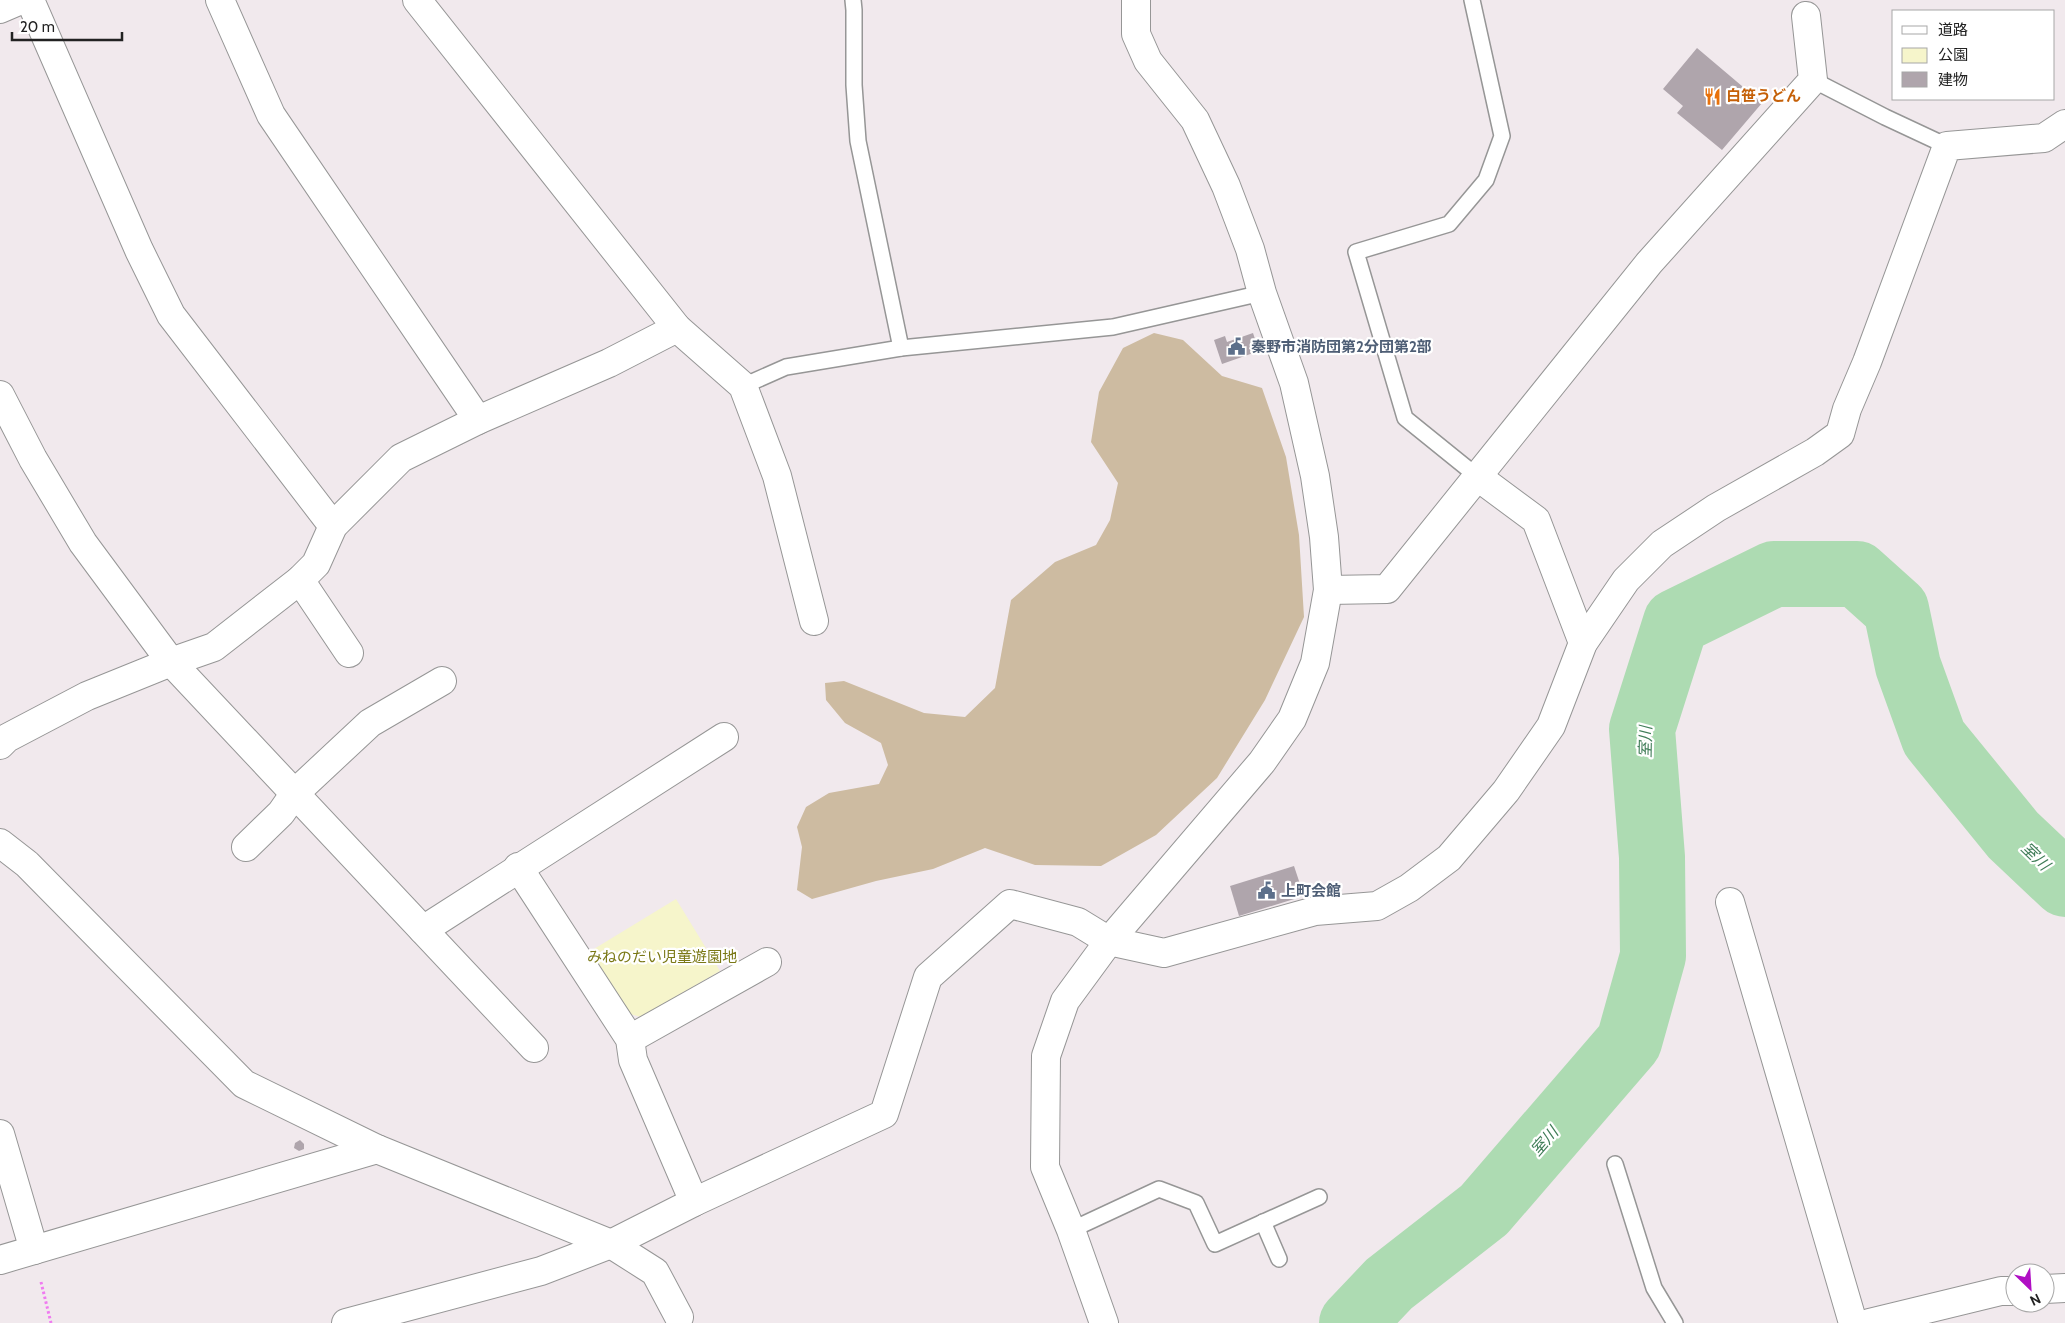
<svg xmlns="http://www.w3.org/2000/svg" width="2065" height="1323" font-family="Cabin,'Noto Sans JP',sans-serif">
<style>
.forest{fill:#cdbba1}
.park{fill:#f6f5cb}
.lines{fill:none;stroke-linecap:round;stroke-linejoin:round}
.river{stroke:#addbb2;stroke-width:66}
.building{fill:#afa5ac}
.service-casing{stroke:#969696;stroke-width:18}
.minor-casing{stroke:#969696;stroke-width:30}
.path{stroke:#ef7bf0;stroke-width:3;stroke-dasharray:2.5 2.5;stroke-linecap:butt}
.service{stroke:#fff;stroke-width:15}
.minor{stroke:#fff;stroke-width:28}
.labels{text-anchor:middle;stroke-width:4.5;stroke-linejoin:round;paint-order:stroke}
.food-label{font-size:15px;font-weight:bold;fill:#c56008;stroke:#fff;text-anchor:start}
.service-label{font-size:15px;font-weight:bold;fill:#4e5e75;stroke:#fff;text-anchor:start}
.park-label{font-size:15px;fill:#7a7815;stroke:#fff}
.water-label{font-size:16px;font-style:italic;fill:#407d58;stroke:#fff}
</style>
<rect width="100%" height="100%" fill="#f1e9ed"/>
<polygon class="forest" points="1154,333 1183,340 1222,376 1262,388 1286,457 1299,535 1304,617 1265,700 1217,778 1156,835 1101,866 1035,865 985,848 933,869 876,881 812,899 797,890 802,847 797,827 806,807 829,793 879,784 888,765 881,743 845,723 826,700 825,683 844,681 924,713 965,717 995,688 1011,600 1055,562 1096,545 1110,520 1118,483 1091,442 1099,392 1123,348"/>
<polygon class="park" points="676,899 720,971 641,1017 626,1013 589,952"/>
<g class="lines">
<polyline class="river" points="1352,1323 1389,1284 1484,1210 1629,1042 1653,956 1652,857 1642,729 1676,622 1774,574 1857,574 1896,609 1908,666 1934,738 2013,835 2065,884"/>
</g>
<g class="building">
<polygon points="1697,48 1762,103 1722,150 1677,113 1683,106 1663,89"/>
<polygon points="1253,333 1259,351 1222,364 1214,340 1225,336 1227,342"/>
<polygon points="1294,866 1304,896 1239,916 1230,886"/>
<polygon points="300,1140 304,1144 304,1149 299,1151 294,1148 295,1143"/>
</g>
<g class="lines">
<defs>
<g id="service">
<polyline points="853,0 854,10 854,85 858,141 901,348"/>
<polyline points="1472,0 1502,136 1486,180 1449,224 1356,252 1405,418 1478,477"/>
<polyline points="1813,80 1885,117 1947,146"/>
<polyline points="743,386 786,367 901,348 1113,327 1262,293"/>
<polyline points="1615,1164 1654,1288 1675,1323"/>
<polyline points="1263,1222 1279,1259"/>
<polyline points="1071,1230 1159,1189 1196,1203 1215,1244 1319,1197"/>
</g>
<g id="minor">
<polyline points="30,0 139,250 171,315 333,526"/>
<polyline points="220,0 271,115 478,420"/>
<polyline points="417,0 677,328 743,386 777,476 814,621"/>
<polyline points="0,9 21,0"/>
<polyline points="0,395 33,459 83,543 171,662 534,1048"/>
<polyline points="1478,477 1536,520 1583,643"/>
<polyline points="300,580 349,653"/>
<polyline points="1328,590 1387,589 1649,263 1813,80 1806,16"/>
<polyline points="0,745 7,738 87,696 171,662 214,647 300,580 316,564 333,526 401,458 478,420 609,363 677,328"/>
<polyline points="0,843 27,864 244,1084 377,1149 611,1244 655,1272 679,1317"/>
<polyline points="246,847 281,813 295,793 370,723 442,681"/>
<polyline points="518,867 630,1039 633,1060 694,1202"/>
<polyline points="1730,902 1853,1323"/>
<polyline points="423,930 724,737"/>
<polyline points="630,1039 767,962"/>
<polyline points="0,1134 34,1250"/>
<polyline points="0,1260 377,1149"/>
<polyline points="2045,1289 2065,1288"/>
<polyline points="346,1323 541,1271 611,1244 694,1202 884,1114 928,977 1010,904 1078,922 1109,941 1164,953 1315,911 1377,906 1409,888 1449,858 1506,791 1551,726 1583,643 1626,580 1662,544 1716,508 1815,452 1840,434 1847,409 1867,362 1947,146 2044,138 2065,124"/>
<polyline points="1104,1323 1071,1230 1045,1167 1046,1056 1065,1001 1109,941 1262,762 1292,719 1315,663 1328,590 1324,537 1315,476 1294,383 1262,293 1250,249 1226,186 1195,120 1148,61 1136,34 1136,0"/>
<polyline points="1869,1323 2001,1291 2015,1291"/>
</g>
</defs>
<use href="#service" class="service-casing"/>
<use href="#minor" class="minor-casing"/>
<polyline class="path" points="41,1282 51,1323"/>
<use href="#service" class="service"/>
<use href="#minor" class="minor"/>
</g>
<defs>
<symbol id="restaurant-bare" viewBox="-9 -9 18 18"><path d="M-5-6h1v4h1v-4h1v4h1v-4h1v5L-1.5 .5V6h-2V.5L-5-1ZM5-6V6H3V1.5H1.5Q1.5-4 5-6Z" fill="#e8710a" stroke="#fff" stroke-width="2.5" paint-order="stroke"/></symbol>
<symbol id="civic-bare" viewBox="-9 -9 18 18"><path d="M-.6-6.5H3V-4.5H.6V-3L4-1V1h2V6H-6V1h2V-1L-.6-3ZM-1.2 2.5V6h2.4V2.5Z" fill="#5c6f8a" stroke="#fff" stroke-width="2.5" paint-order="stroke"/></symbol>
</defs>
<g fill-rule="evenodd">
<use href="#restaurant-bare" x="1700" y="84" width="25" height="25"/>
<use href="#civic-bare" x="1224" y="334" width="25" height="25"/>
<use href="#civic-bare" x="1254" y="878" width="25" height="25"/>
</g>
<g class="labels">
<g class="food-label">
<text x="1726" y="101">白笹うどん</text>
</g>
<g class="service-label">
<text x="1251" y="352">秦野市消防団第2分団第2部</text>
<text x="1281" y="896">上町会館</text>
</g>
<g class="park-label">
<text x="662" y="962">みねのだい児童遊園地</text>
</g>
<g class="water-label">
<text transform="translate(1645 742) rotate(-89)" y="6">室川</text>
<text transform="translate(2036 856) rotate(44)" y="6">室川</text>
<text transform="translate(1544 1141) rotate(-49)" y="6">室川</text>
</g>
</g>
<rect x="1892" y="10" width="162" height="90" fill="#ffffff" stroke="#a7a7a7"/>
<rect x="1902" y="26" width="25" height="8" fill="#ffffff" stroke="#a7a7a7"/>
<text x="1938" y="35" font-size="15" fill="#222222">道路</text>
<rect x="1902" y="48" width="25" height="15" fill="#f6f5cb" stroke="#a7a7a7"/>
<text x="1938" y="60" font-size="15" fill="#222222">公園</text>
<rect x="1902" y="72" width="25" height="15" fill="#afa5ac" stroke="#a7a7a7"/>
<text x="1938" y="85" font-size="15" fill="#222222">建物</text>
<g transform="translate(2030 1288) rotate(155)"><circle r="24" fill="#ffffff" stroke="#a7a7a7"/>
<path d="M0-4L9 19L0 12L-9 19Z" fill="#b00fc4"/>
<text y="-8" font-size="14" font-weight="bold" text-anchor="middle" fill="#222222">N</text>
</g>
<path d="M12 32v8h110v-8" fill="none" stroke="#222222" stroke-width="2.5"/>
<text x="20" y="32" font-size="15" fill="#222222" stroke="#ffffff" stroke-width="4" paint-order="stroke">20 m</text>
</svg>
